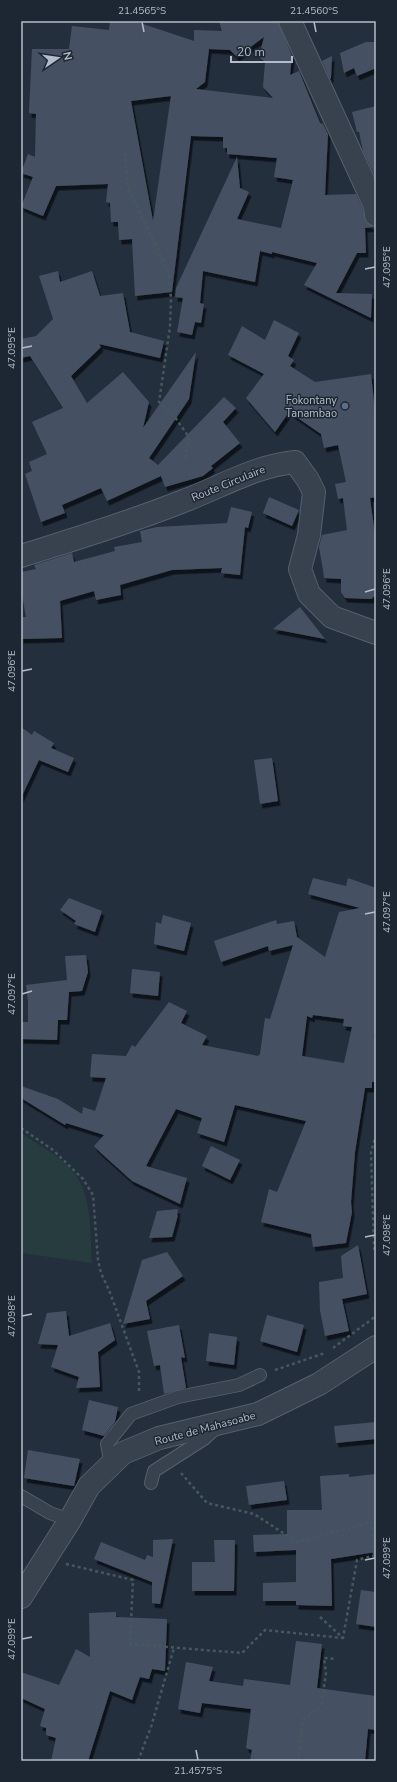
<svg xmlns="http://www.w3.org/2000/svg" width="397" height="1782" font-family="'Nunito Sans',sans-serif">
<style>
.green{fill:#263c3f}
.building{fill:#455162;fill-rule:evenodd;filter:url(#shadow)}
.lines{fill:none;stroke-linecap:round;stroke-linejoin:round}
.service-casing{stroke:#565f6c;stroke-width:14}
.minor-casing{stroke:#565f6c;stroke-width:24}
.tertiary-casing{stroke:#565f6c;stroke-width:24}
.path{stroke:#44595c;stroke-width:2.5;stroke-dasharray:3 3;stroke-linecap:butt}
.service{stroke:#38414e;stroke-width:12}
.minor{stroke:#38414e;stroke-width:22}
.tertiary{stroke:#38414e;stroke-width:22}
.ticks{fill:none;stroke:#b4bcc9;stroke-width:1.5}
.service-dot{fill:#5c6f8a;stroke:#1d2633;stroke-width:1.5}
.labels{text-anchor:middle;stroke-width:3;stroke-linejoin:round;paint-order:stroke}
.poi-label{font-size:11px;fill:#b4bcc9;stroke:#1d2633;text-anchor:end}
.street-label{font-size:11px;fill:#b4bcc9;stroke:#1d2633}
.neatline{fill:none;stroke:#b4bcc9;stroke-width:1.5}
.ticks-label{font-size:10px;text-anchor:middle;fill:#b4bcc9}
</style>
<defs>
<filter id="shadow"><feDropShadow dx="2.5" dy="4.5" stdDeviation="0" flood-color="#0009"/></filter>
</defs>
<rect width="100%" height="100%" fill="#242f3e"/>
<path class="green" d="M21,1133C35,1143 58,1155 69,1167C93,1191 90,1231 92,1263L21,1253Z"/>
<g class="building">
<path d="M110,21H134L194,41V30L222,31L219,21H278L292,56L290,75L299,71L320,123L323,124L328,134L325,195L356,194L363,209L366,222L374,227L365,228L366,253H357L336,293L372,294L371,318L304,285L317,263L272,252V254L260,251L255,282L203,271L200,303L204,304L201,323L195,322L192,335L177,332L183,298L175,297L176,288L237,157L240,188L249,192L237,219L281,228L293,180L274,177L277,158L227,154V148H223V137L191,136L172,292L135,296L132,239L119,240L118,222H111L110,203L106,202L108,184L56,186L43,216L21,207L33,177L21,173L28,154L35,157L36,114L29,113L32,49H69L72,26L109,30ZM264,37L259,57L265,62L263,87L273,98L196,89L205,82L209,49L230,50L237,57ZM171,96L169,109L153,221L131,101Z"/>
<polygon points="366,42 376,42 376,68 357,76 354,68 344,73 340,53"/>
<polygon points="332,56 331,78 330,79 322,61"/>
<polygon points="376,106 376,176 375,176 363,151 359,132 357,132 352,112"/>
<polygon points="58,271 60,282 92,271 100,296 123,293 130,332 164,341 160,358 99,344 101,347 71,376 87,403 123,372 149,402 143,428 196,352 189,399 149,458 158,465 224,397 236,408 223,422 240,443 211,466 213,468 203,476 165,487 161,476 107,501 101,488 62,505 65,513 41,522 25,474 32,471 29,462 47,454 32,422 63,408 30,356 21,358 21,339 36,336 53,319 39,276"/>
<polygon points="274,320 299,333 288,356 294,360 290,366 315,382 371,374 376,420 376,497 370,498 376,542 376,595 371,599 345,598 341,592 341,579 324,578 323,570 319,547 322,535 347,530 343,498 338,499 335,484 346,482 338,445 324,448 321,434 289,412 275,432 246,398 264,374 228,355 242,326 265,340"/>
<polygon points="269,497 299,510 292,526 263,513"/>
<polygon points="231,507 252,512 248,528 245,527 240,575 221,573 222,568 172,570 120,585 121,595 96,600 94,591 60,601 62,638 21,639 21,617 26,617 21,589 21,572 36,569 34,565 72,553 74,562 115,551 114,547 142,542 140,531 157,527 227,523"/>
<polygon points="300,607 325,639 273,629"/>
<polygon points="21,727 32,735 34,731 54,743 51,748 74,758 68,772 39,760 21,798"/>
<polygon points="272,758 278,801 260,804 254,760"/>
<path d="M313,878L346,886L348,878L376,888V1023L374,1038H376V1082H372V1088H365L355,1152L351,1202L352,1212L346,1243L313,1247L311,1234L261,1222L269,1189L277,1192L306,1121L235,1105L224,1142L197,1133L202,1118L176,1109L146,1166L187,1178L180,1204L132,1181L101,1153L94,1146L104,1135L66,1123L65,1125L21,1098V1086L58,1099L82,1114L83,1107L95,1111L106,1078L90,1077L92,1054L126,1056L132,1045L135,1047L169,1002L187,1011L181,1023L207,1036L202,1045L258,1056L260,1054L265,1018L270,1019L293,945L269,951L268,946L221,962L214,941L276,920L277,924L294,921L297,937L325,957L339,912L360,908L308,894ZM313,1015L344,1019L343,1026L352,1027L344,1063L302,1056L307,1016L312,1018Z"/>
<polygon points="69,898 102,911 95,932 74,924 76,921 60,910"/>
<polygon points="163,915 191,923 184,951 154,944 156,922 161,924"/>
<polygon points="86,955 88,972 82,991 69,992 67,1020 58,1020 57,1040 21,1039 21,1022 28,1022 28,1001 26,985 67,980 65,956"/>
<polygon points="132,969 160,972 158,996 130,993"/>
<polygon points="211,1146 240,1160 230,1180 202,1166"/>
<polygon points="178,1209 177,1215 178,1215 172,1237 149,1238 157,1211"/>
<polygon points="358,1245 367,1294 342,1299 349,1331 325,1336 320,1310 319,1282 343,1278 341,1256"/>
<polygon points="167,1252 183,1276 146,1301 150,1319 123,1324 142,1260"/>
<polygon points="66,1311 69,1336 110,1323 115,1340 98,1352 100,1387 76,1388 79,1377 51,1367 58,1345 38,1344 47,1313"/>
<polygon points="267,1315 304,1325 297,1352 260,1341"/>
<polygon points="179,1325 185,1358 181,1357 186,1388 164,1394 160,1365 154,1366 147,1331"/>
<polygon points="209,1333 237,1337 234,1365 206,1361"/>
<polygon points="89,1400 118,1407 115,1422 104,1436 82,1430"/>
<polygon points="376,1422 376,1439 336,1443 334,1426"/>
<polygon points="28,1450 80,1459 74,1486 24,1478"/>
<polygon points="349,1474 349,1477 376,1474 376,1552 331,1559 332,1606 296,1605 296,1601 263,1601 263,1583 296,1582 296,1550 254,1552 253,1535 287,1534 287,1510 322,1510 320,1476"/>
<polygon points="284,1481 287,1500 249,1505 246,1486"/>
<polygon points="173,1539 160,1604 152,1603 152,1582 94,1559 101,1542 145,1560 147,1555 153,1557 153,1540"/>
<polygon points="214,1540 235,1540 234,1591 192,1591 192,1562 215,1562"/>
<polygon points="361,1590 376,1592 376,1627 356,1624"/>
<polygon points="116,1612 116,1617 167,1619 165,1671 152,1669 149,1679 140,1677 132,1700 110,1691 88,1761 51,1761 56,1738 46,1735 46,1728 40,1726 45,1709 21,1698 21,1672 59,1685 76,1649 90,1657 89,1613"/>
<polygon points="296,1641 322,1644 317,1688 376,1696 376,1730 368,1729 365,1761 250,1761 252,1750 246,1748 251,1709 202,1703 200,1713 178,1709 186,1662 213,1667 209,1681 243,1686 244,1679 290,1685"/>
</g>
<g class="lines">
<defs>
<g id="service">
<polyline points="111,1465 107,1444 131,1414 178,1397 239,1385 260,1375"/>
<polyline points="151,1483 154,1471 204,1439 217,1427"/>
<polyline points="21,1496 50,1513 70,1520"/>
</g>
<polyline id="minor" points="290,21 375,206 376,215"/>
<g id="tertiary">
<path d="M21,556C75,539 128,523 181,502C219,488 254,466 295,462L308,480L314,492L309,535L300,569L309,594L332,617L376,633"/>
<polyline points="21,1597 70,1520 89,1486 123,1453 159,1438 258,1414 319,1384 376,1347"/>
</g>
</defs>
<use href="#service" class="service-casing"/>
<use href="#minor" class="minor-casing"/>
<use href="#tertiary" class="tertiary-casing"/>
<g class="path">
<polyline points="125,153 128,188 168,271 171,298 170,327 159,402 174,416 189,437 185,458"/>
<polyline points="21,1128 53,1150 83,1179 93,1195 98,1260 101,1273 109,1290 139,1372 139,1394"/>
<polyline points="376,1134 371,1153 374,1248 376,1254"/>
<polyline points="333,1348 376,1316"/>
<polyline points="275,1370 325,1353"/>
<polyline points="181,1473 207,1503 254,1514 297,1542 372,1522 374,1557"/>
<polyline points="66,1564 133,1580 130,1644 242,1653 265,1630 343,1638"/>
<polyline points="320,1617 343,1638 357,1560 376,1555"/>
<polyline points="138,1761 151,1727 174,1648"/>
<polyline points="298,1761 303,1719 321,1707 326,1673 324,1658 335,1659"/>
</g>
<use href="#service" class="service"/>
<use href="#minor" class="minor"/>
<use href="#tertiary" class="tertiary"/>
</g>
<path class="ticks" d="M142,22L144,32M314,22L316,32M365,269L375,267M22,348L32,346M365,592L375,589M22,671L32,669M365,914L375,912M22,994L32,991M365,1237L375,1235M22,1316L32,1314M365,1560L375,1558M22,1639L32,1637M196,1750L198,1760"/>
<circle class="service-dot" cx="345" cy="406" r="4"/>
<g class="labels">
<g class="poi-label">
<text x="337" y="404">Fokontany<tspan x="337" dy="13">Tanambao</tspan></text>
</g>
<g class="street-label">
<text transform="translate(228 483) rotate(-22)" y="4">Route Circulaire</text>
<text transform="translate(205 1428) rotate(-15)" y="4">Route de Mahasoabe</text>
</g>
</g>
<rect width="397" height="1782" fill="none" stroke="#1d2633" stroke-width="44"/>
<g transform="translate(58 58) rotate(77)" stroke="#1d2633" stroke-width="3" paint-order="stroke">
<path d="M0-3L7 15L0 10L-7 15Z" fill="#b4bcc9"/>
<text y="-6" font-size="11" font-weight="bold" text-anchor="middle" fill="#b4bcc9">N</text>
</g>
<path d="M231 56v6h61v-6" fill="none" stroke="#b4bcc9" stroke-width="2"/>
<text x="237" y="56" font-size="12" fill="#b4bcc9" stroke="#1d2633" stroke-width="3" paint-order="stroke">20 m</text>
<rect x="22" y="22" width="353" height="1738" class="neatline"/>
<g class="ticks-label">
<text x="142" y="14">21.4565°S</text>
<text x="314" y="14">21.4560°S</text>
<text transform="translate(386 267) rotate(-90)" y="4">47.095°E</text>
<text transform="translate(11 348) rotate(-90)" y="4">47.095°E</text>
<text transform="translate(386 589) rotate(-90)" y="4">47.096°E</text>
<text transform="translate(11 671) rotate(-90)" y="4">47.096°E</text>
<text transform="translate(386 912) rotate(-90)" y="4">47.097°E</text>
<text transform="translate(11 994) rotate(-90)" y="4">47.097°E</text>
<text transform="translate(386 1235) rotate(-90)" y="4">47.098°E</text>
<text transform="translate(11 1316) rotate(-90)" y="4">47.098°E</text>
<text transform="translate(386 1558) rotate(-90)" y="4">47.099°E</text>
<text transform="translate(11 1639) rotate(-90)" y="4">47.099°E</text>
<text x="198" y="1774">21.4575°S</text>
</g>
</svg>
